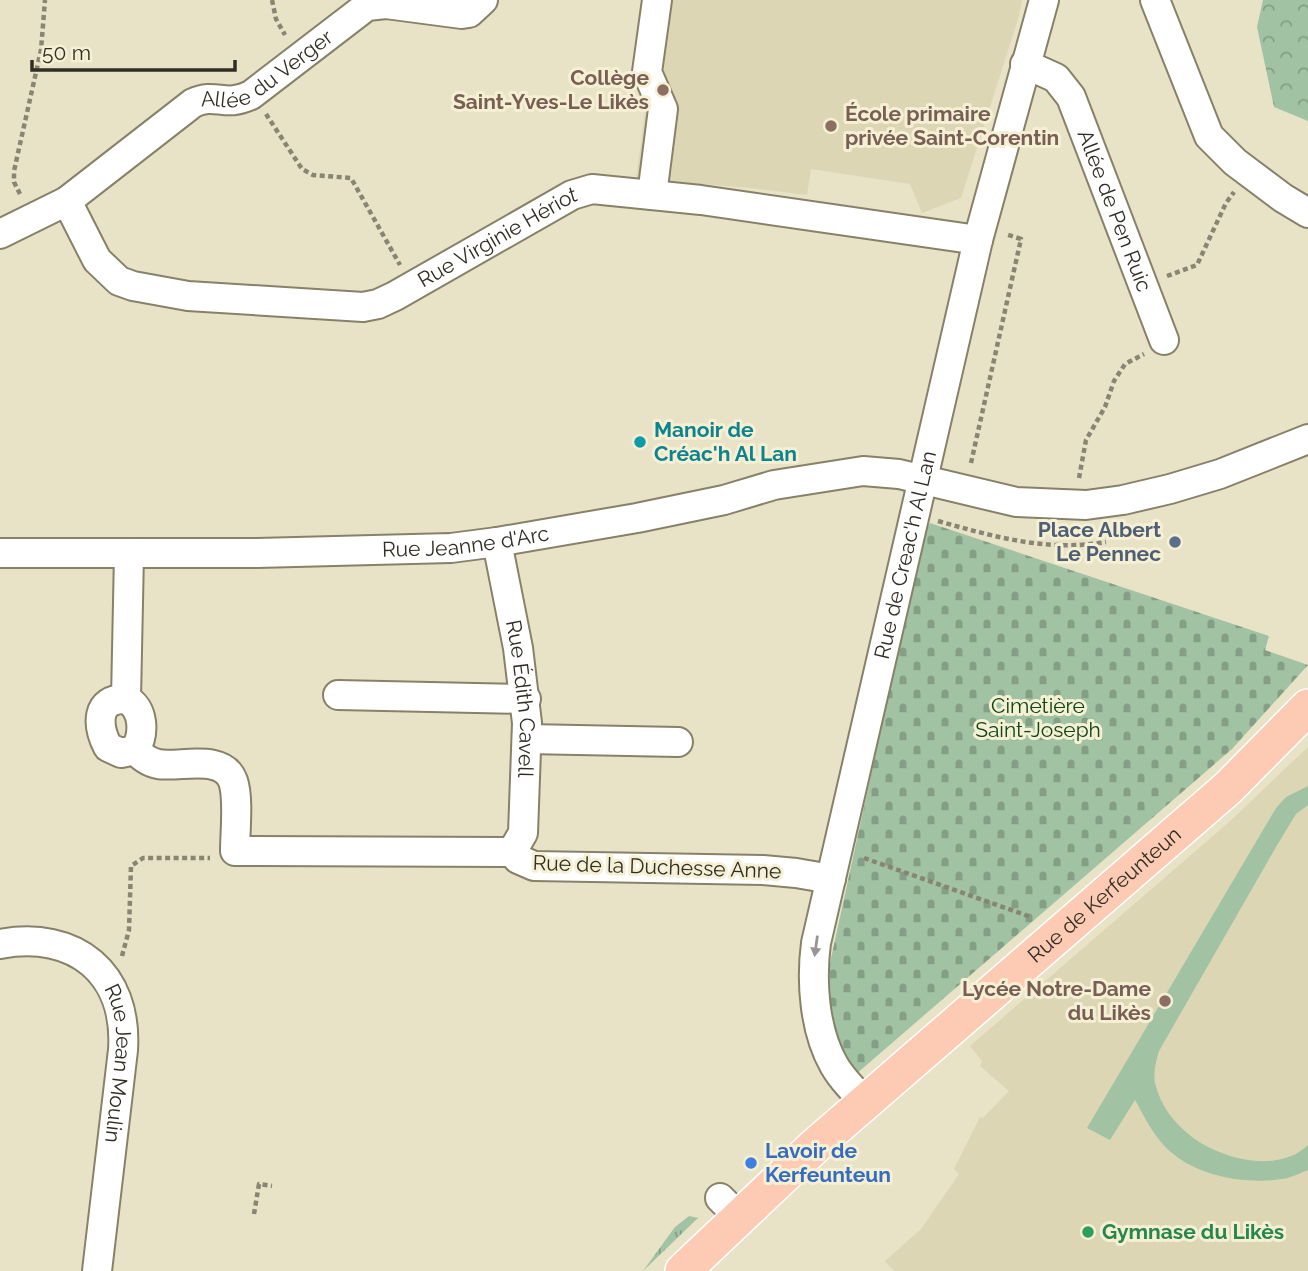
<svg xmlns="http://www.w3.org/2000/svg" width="1308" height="1271" font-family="Raleway,sans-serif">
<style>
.built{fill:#ddd6b4}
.grass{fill:url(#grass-tufts)}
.forest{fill:url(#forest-crowns)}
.cemetery{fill:url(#cemetery-stones)}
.garden{fill:#a1c3a3}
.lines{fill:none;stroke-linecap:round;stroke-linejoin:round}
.minor-casing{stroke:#878169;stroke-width:32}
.major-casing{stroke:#fff;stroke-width:38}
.path{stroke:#898573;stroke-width:4.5;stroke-dasharray:5 3.5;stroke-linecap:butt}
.minor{stroke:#fff;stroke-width:28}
.major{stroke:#fdcbb4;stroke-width:35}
.oneway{fill:#989692}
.education-dot{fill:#8d6e63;stroke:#f5efd4;stroke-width:2.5}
.culture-dot{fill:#0f9aa8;stroke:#f5efd4;stroke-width:2.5}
.service-dot{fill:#5c6f8a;stroke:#f5efd4;stroke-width:2.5}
.shop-dot{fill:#3f7fe0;stroke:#f5efd4;stroke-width:2.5}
.leisure-dot{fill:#2e9e5b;stroke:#f5efd4;stroke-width:2.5}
.labels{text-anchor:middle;stroke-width:6;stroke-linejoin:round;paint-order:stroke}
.street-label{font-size:21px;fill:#302e24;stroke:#f5efd4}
.education-label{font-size:21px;font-weight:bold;fill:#785e54;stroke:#f5efd4;text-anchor:end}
.culture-label{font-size:21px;font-weight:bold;fill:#0d838f;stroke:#f5efd4;text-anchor:start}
.service-label{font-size:21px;font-weight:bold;fill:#4e5e75;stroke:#f5efd4;text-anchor:end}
.park-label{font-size:21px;fill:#0c4517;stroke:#f5efd4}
.shop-label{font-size:21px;font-weight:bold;fill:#366cbe;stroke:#f5efd4;text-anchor:start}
.leisure-label{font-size:21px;font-weight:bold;fill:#27864d;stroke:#f5efd4;text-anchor:start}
</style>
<defs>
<pattern id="grass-tufts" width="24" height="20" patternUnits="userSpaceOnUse" patternTransform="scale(1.75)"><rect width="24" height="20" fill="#a1c3a3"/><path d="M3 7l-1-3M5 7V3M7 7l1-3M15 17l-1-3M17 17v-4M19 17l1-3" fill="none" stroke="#849f85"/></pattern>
<pattern id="forest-crowns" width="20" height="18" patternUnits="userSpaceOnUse" patternTransform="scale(1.75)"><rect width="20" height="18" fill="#a1c3a3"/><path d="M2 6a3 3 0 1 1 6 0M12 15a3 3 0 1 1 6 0" fill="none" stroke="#849f85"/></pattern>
<pattern id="cemetery-stones" width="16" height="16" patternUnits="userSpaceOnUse" patternTransform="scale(1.75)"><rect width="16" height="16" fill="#a1c3a3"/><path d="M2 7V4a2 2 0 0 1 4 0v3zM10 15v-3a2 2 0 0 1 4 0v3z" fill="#849f85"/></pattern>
</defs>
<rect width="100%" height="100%" fill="#e8e2c7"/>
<g class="built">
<polygon points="643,0 1022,0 1019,16 961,198 922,213 910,184 811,169 807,195 750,188 636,179 645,112 645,97 634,74"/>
<polygon points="1308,747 1308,1271 894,1271 885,1261 921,1229 959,1174 954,1169 980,1117 983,1118 1009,1091 980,1066 982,1061 970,1046 1228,823"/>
</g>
<polygon class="grass" points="689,1216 698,1218 643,1271 675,1227"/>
<polygon class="forest" points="1263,0 1308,0 1308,121 1274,107 1257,27"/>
<polygon class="cemetery" points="930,523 1269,636 1265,650 1308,665 1232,749 855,1075 834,1040 830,1017 830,963 923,536"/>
<path class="garden" d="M1308,786V805L1296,814L1276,847L1159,1051C1156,1062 1153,1072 1155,1083C1166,1129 1213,1158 1258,1161C1276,1162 1295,1158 1308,1145V1170C1300,1173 1291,1178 1282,1179C1242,1185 1188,1175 1161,1142C1150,1129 1143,1114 1135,1100L1110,1140L1087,1128L1276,808L1286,797Z"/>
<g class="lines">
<defs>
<g id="minor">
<polyline points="1155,0 1209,136 1235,162 1283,198 1308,213"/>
<path id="s1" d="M1025,64L1056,78L1071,97L1164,340"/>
<polyline points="652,195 663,109 647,72 657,0"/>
<path id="s2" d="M67,201L97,260L119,281L133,286L188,296L363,307L378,304L395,296L572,195L592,189L701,200L978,240"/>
<path id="s3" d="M0,234L67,201L193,103C217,92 224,108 251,95L367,6L386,4L462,14L469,13L483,0"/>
<path id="s4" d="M497,542L518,648L527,723L523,833L512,852"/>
<path id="s5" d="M0,553H257L451,548L497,542L637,518L724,500L774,485L863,471L899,474L1016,502L1086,505L1123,500L1170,489L1220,474L1308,439"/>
<polyline points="338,695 526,699"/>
<path d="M126,699C95,698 97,726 108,747L121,753L135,750C145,734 144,708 126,699L129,554"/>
<polyline points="527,739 678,742"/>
<path d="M135,750C142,757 148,762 158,764C179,768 223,753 233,781C239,798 235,832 235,851L512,852L518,859L534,866L763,870L796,873L831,879"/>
<path id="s6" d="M0,944C75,930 128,973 123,1050L97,1271"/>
<path id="s7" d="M865,1102C854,1091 842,1079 834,1065C814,1030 811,981 816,943L978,240L1044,0"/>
<polyline points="720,1198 740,1218"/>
</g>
<g id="major">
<path id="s8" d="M683,1271L816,1145L1228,788L1308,707"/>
</g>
</defs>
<use href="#minor" class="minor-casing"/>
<use href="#major" class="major-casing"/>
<g class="path">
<polyline points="272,0 276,19 285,35"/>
<polyline points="266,114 302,169 313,175 351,178 400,265"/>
<polyline points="20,194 14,182 14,171 41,50 45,0"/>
<polyline points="1167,276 1197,265 1226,203 1234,192"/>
<polyline points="971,463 1021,239 1005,234"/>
<polyline points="1079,478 1086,440 1105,407 1114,381 1125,364 1144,354"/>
<path d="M938,521C995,537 1047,552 1106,542"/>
<polyline points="864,858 1031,917"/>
<polyline points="122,956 129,930 131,866 143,858 210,858"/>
<polyline points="254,1214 259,1184 272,1186"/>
</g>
<use href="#minor" class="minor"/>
<use href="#major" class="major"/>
</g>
<defs><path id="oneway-solid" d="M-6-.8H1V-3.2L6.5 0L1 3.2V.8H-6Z" transform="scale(1.75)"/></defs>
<use class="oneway" href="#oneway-solid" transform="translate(816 946) rotate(98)"/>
<g class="education-dot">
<circle cx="663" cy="90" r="7"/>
<circle cx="831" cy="126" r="7"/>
<circle cx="1165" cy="1001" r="7"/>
</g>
<circle class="culture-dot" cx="640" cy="442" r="7"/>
<circle class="service-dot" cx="1175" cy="542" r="7"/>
<circle class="shop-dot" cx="751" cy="1163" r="7"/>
<circle class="leisure-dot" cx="1088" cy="1232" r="7"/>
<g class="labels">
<g class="street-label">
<text dy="7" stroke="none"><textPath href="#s3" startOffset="318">Allée du Verger</textPath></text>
<text dy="7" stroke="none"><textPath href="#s1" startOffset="180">Allée de Pen Ruic</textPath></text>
<text dy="7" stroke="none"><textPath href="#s2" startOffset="495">Rue Virginie Hériot</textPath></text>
<text dy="7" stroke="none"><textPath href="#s5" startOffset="466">Rue Jeanne d'Arc</textPath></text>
<text dy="7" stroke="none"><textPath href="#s7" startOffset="572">Rue de Creac'h Al Lan</textPath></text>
<text dy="7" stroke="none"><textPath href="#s4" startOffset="159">Rue Édith Cavell</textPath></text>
<text transform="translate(657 867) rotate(2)" y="7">Rue de la Duchesse Anne</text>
<text dy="7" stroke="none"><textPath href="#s8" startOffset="565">Rue de Kerfeunteun</textPath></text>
<text dy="7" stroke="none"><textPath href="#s6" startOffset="206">Rue Jean Moulin</textPath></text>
</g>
<g class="education-label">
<text x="649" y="85">Collège<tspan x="649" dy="24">Saint-Yves-Le Likès</tspan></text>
<text x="845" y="121" text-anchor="start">École primaire<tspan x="845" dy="24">privée Saint-Corentin</tspan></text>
<text x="1151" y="996">Lycée Notre-Dame<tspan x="1151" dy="24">du Likès</tspan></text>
</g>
<g class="culture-label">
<text x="654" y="437">Manoir de<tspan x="654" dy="24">Créac'h Al Lan</tspan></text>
</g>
<g class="service-label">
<text x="1161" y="537">Place Albert<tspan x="1161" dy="24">Le Pennec</tspan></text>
</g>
<g class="park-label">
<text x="1038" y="713">Cimetière<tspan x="1038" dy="24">Saint-Joseph</tspan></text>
</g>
<g class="shop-label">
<text x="765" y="1158">Lavoir de<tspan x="765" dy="24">Kerfeunteun</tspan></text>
</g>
<g class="leisure-label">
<text x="1102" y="1239">Gymnase du Likès</text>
</g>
</g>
<path d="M32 60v10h203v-10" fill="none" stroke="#302e24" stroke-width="3.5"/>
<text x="42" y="60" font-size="21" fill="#302e24" stroke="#f5efd4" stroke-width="5" paint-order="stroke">50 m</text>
</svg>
